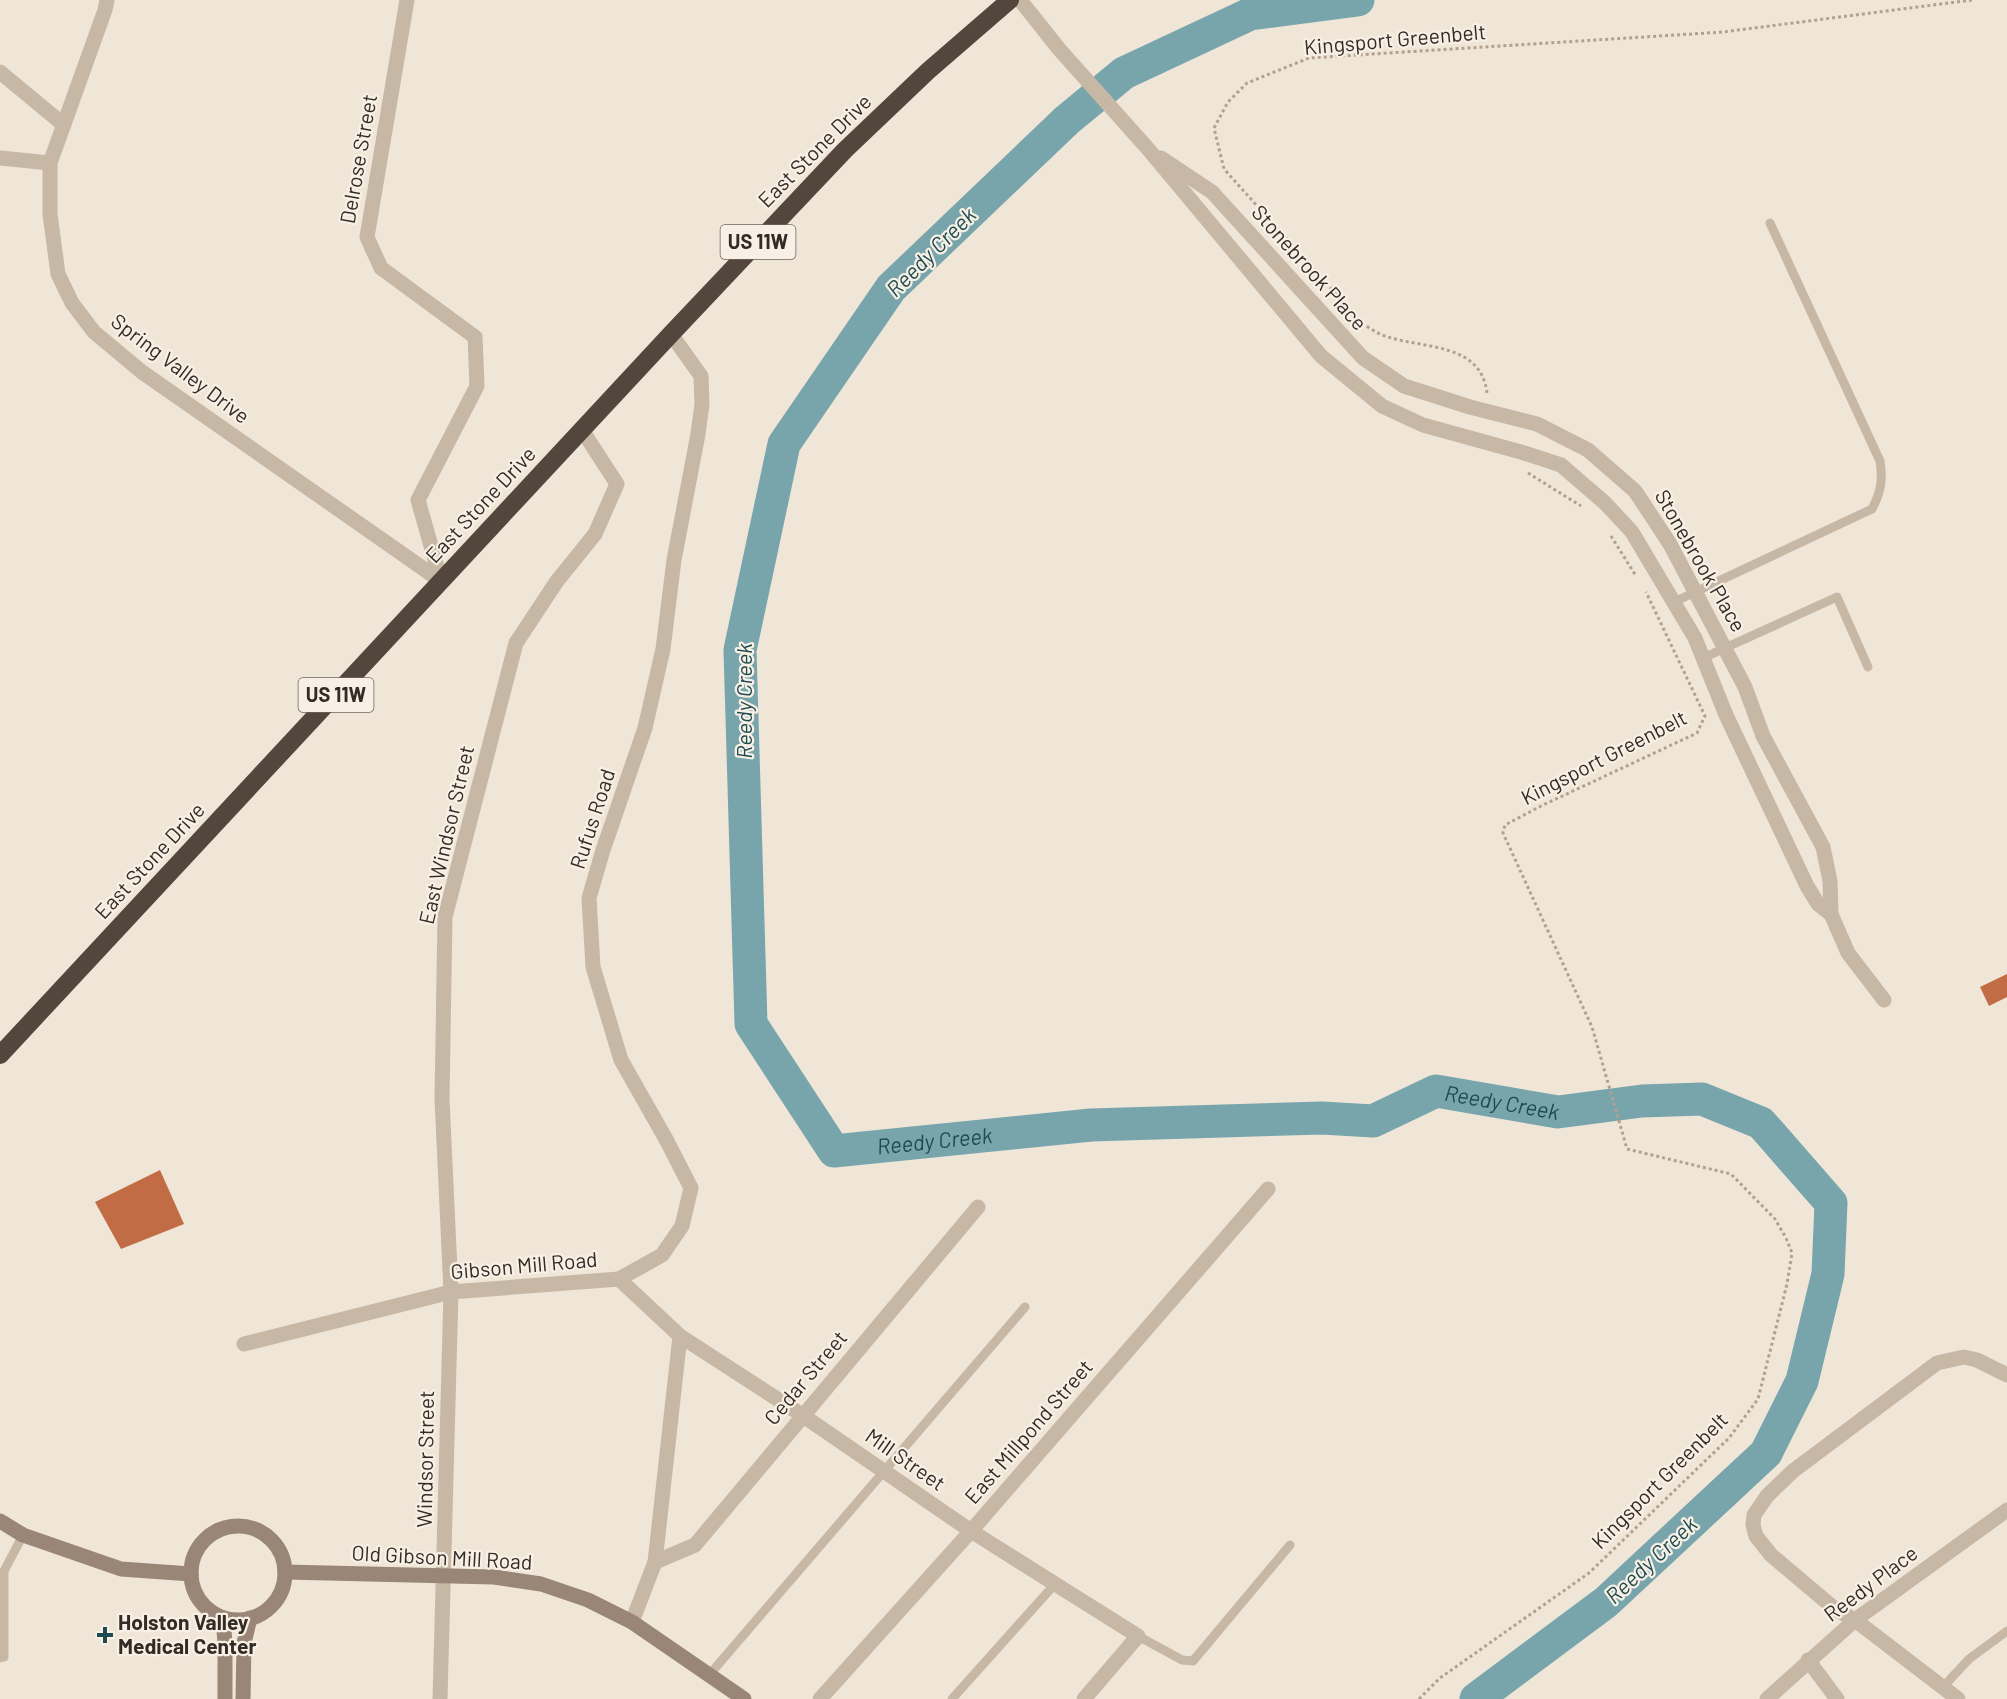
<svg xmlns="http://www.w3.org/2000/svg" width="2007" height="1699" font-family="Barlow,sans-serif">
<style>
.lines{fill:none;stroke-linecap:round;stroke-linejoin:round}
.river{stroke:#78a5ab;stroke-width:33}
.building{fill:#c16c45}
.path{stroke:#b2a18f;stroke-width:3;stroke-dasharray:3 3;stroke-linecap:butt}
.lane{stroke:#c7b7a5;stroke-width:9}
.street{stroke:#c7b7a5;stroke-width:15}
.secondary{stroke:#9a8676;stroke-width:15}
.highway{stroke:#53463d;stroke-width:18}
.poi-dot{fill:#1d4b52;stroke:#f8f0e4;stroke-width:2}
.labels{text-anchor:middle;stroke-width:4.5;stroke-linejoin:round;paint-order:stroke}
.shield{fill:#f8f0e4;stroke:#6e665f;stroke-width:1.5}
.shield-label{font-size:20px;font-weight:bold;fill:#332b26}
.street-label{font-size:21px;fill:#332b26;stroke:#f8f0e4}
.poi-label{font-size:21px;font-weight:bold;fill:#332b26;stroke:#f8f0e4;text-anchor:start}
.water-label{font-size:22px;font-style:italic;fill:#1d4b52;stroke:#f8f0e4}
</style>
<rect width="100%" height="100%" fill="#f0e6d8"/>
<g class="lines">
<path class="river" id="s1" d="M1358,0L1250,14L1124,73L1067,120L891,288L784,444L740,650L751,1024L834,1151L1091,1125L1322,1118L1373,1121L1436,1091L1558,1112L1642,1101L1702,1099L1761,1123L1831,1203L1828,1274L1802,1381L1766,1453L1606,1602L1476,1699"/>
</g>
<g class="building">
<polygon points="2007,974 2007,997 1989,1006 1980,987"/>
<polygon points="160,1170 184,1224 121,1249 95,1202"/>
</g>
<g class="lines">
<g class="path">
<path d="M1487,393C1481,343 1426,349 1388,337C1380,335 1371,329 1363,324L1224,169L1214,128L1228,102L1247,83L1309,58L1723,32L1972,0"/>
<polyline points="1528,473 1581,506"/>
<polyline points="1611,536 1636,576"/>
<polyline points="1419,1699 1440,1678 1589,1573 1729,1438 1758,1399 1787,1284 1792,1253 1786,1238 1775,1219 1731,1174 1627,1149 1592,1027 1503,833 1505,825 1541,806 1697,733 1705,716 1646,592"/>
</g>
<g class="lane">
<path d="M1674,602L1872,509C1881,492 1883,479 1880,461L1770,223"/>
<polyline points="1703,658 1837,597 1868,667"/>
<polyline points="1138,1636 1182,1660 1193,1661 1290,1545"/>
<polyline points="0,1658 4,1657 4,1571 23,1535"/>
<polyline points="710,1674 1025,1307"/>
<polyline points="1943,1687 1969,1659 2007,1631"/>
<polyline points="952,1699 1055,1584"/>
</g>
<g class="street">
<polyline points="107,0 105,10 50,163 50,214 58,274 72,303 94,332 142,372 441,581"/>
<polyline points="407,0 367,237 381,268 475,337 477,386 418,500 441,581"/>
<polyline points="1020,0 1059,49 1149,150 1321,356 1382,406 1423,425 1521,452 1561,465 1605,503 1632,532 1695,638 1726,715 1807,886 1818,904 1831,914"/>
<polyline points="0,72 64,125"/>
<polyline points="0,158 50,163"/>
<polyline points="1161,158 1212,192 1363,358 1404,386 1470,407 1537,424 1588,450 1635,491 1670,544 1745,687 1763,736 1823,847 1830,881 1831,914 1848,953 1884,1000"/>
<polyline points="619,1279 662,1255 682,1226 691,1188 667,1141 621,1060 593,967 589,898 603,850 645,728 663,649 674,560 698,434 702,404 701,376 671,334"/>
<polyline points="680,1336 802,1415 971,1531 1138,1636 1084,1699"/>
<polyline points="244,1344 451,1292 619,1279 680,1336 655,1562 632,1622"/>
<polyline points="655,1562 695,1545 978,1207"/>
<polyline points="1808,1660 1837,1699"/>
<polyline points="440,1699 451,1292 442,1099 445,917 516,643 557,581 595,534 617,484 582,430"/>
<polyline points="820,1699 971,1531 1268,1189"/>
<polyline points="1767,1699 1855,1620 2007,1510"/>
<polyline points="1958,1699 1855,1620 1835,1609 1771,1555 1756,1536 1753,1525 1754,1515 1767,1496 1793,1471 1937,1363 1964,1357 1977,1360 2007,1375"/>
</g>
<g class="secondary">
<polyline points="0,1521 23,1535 121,1569 191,1574"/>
<circle cx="238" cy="1573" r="47"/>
<polyline points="285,1572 494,1577 541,1584 588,1600 632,1622 744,1699"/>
<polyline points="223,1618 225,1643 225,1699"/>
<polyline points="243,1699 244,1643 250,1618"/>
</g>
<polyline class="highway" points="0,1055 671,334 845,150 928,71 1010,0"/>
</g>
<path class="poi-dot" d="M102 1626h6v6h6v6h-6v6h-6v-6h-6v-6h6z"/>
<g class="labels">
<g class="shield">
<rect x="720.5" y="225" width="75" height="34" rx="4.5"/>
<rect x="298.5" y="678" width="75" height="34" rx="4.5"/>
</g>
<g class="shield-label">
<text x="758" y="249">US 11W</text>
<text x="336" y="702">US 11W</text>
</g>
<g class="street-label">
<text transform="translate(1395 40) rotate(-5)" y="7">Kingsport Greenbelt</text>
<text transform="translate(815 151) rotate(-45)" y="7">East Stone Drive</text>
<text transform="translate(359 159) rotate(-80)" y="7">Delrose Street</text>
<text transform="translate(1309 268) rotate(48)" y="7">Stonebrook Place</text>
<text transform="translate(180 369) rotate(37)" y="7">Spring Valley Drive</text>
<text transform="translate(481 505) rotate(-47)" y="7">East Stone Drive</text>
<text transform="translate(1700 561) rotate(60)" y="7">Stonebrook Place</text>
<text transform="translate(1604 758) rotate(-27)" y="7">Kingsport Greenbelt</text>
<text transform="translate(593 819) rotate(-72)" y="7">Rufus Road</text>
<text transform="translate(447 835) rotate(-77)" y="7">East Windsor Street</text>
<text transform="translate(150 861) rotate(-47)" y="7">East Stone Drive</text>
<text transform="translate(524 1266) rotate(-5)" y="7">Gibson Mill Road</text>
<text transform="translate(806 1378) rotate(-50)" y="7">Cedar Street</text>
<text transform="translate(1029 1432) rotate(-49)" y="7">East Millpond Street</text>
<text transform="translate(426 1459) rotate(-89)" y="7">Windsor Street</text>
<text transform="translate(905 1460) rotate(35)" y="7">Mill Street</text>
<text transform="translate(1660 1481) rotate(-45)" y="7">Kingsport Greenbelt</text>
<text transform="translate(442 1558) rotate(3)" y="7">Old Gibson Mill Road</text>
<text transform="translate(1871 1584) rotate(-37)" y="7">Reedy Place</text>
</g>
<g class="poi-label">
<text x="118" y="1630">Holston Valley<tspan x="118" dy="24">Medical Center</tspan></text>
</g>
<g class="water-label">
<text transform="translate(931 252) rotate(-45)" y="8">Reedy Creek</text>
<text transform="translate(744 701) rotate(-90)" y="8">Reedy Creek</text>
<text dy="8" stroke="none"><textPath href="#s1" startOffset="2168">Reedy Creek</textPath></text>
<text dy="8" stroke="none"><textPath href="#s1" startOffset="1592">Reedy Creek</textPath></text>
<text transform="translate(1651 1560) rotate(-43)" y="8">Reedy Creek</text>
</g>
</g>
</svg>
